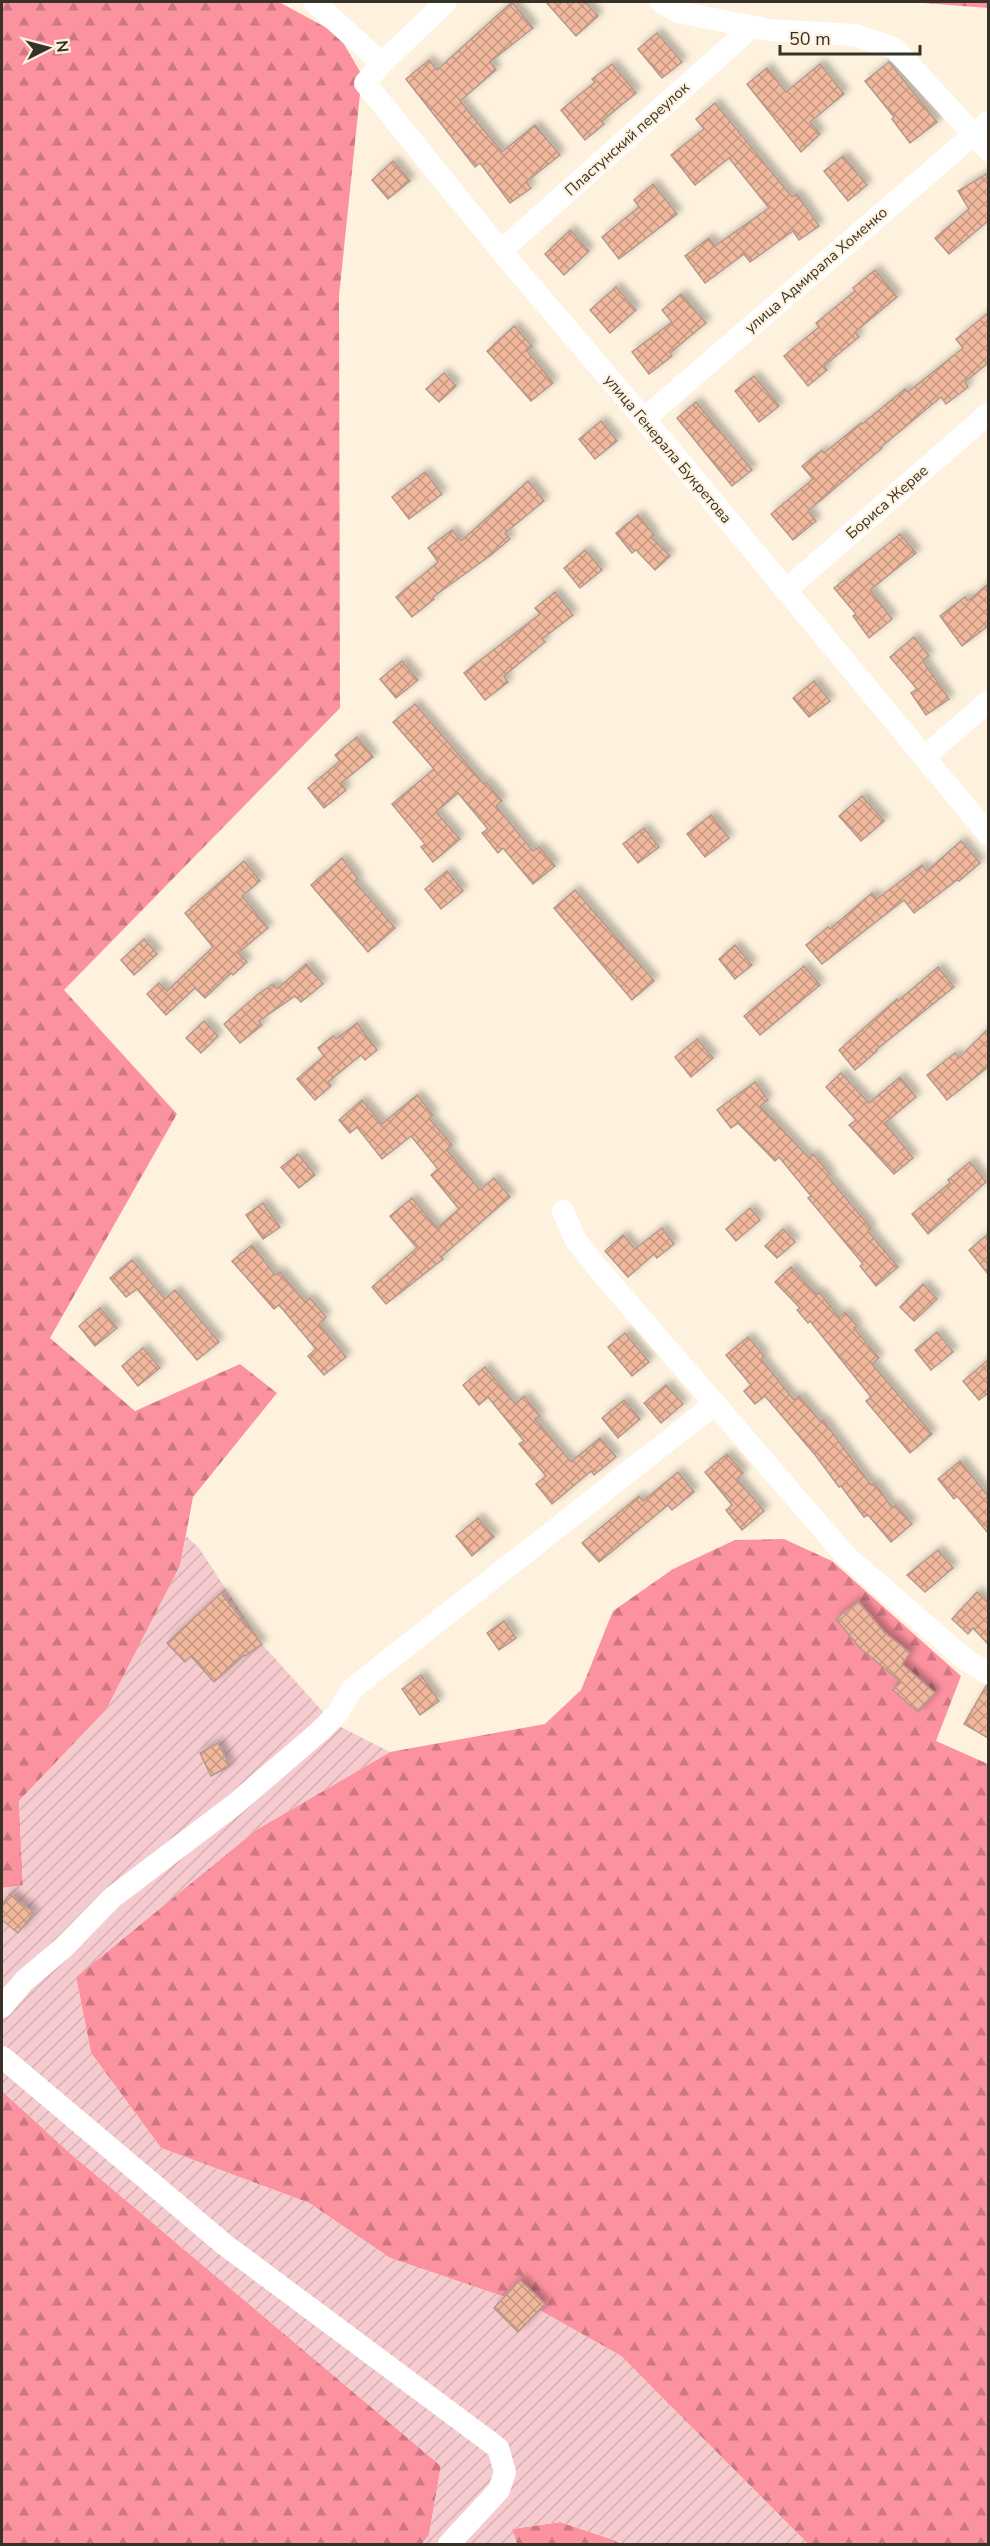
<svg xmlns="http://www.w3.org/2000/svg" width="990" height="2546" font-family="'Nunito Sans',sans-serif">
<style>
.forest{fill:url(#forest-firs)}
.garden{fill:url(#garden-furrows)}
.building{fill:url(#building-cross-hatch);stroke:#b3998d;stroke-width:1.5;filter:url(#shadow)}
.lines{fill:none;stroke-linecap:round;stroke-linejoin:round}
.minor{stroke:#fff;stroke-width:22}
.labels{text-anchor:middle;stroke-width:4.5;stroke-linejoin:round;paint-order:stroke}
.street-label{font-size:15px;fill:#373228;stroke:#fef2de}
</style>
<defs>
<pattern id="forest-firs" width="22" height="20" patternUnits="userSpaceOnUse" patternTransform="scale(1.5)"><rect width="22" height="20" fill="#fc91a0"/><path d="M5 1l3.5 6h-7zM16 11l3.5 6h-7z" fill="#cd7782"/></pattern>
<pattern id="garden-furrows" width="10" height="10" patternUnits="userSpaceOnUse" patternTransform="scale(1.5)"><rect width="10" height="10" fill="#f6cbcf"/><path d="M-1 1l2-2M0 10L10 0M9 11l2-2" fill="none" stroke="#d4afb2"/></pattern>
<pattern id="building-cross-hatch" width="8" height="8" patternUnits="userSpaceOnUse" patternTransform="scale(1.5)"><rect width="8" height="8" fill="#f2b89d"/><path d="M0 0l8 8M0 8l8-8" fill="none" stroke="#c59680"/></pattern>
<filter id="shadow"><feDropShadow dx="5" dy="-5" stdDeviation="3" flood-color="#0004"/></filter>
</defs>
<rect width="100%" height="100%" fill="#fef2de"/>
<g class="forest">
<polygon points="2,2 279,2 338,34 362,75 339,296 340,708 64,990 177,1114 50,1338 135,1411 240,1364 277,1393 193,1497 180,1566 106,1710 19,1801 23,1886 2,1888"/>
<polygon points="911,2 988,2 988,8"/>
<polygon points="784,1539 832,1561 961,1676 936,1741 988,1764 988,2544 808,2544 621,2356 534,2307 390,2258 309,2203 161,2148 91,2053 76,1977 256,1830 390,1752 545,1724 581,1690 613,1611 673,1569 735,1540"/>
<polygon points="2,2091 71,2154 441,2466 429,2535 422,2544 2,2544"/>
<polygon points="560,2522 614,2540 621,2544 517,2544 512,2529"/>
</g>
<polygon class="garden" points="186,1536 199,1548 262,1644 333,1723 390,1752 256,1830 76,1977 91,2053 161,2148 309,2203 390,2258 534,2307 621,2356 808,2544 621,2544 614,2540 560,2522 512,2529 517,2544 422,2544 429,2535 441,2466 71,2154 2,2091 2,1888 23,1885 19,1801 106,1710 180,1566"/>
<g class="building">
<polygon points="512,2 533,28 490,62 496,70 460,101 502,152 535,125 560,155 526,182 531,188 510,203 480,163 475,167 406,79 429,60 437,70"/>
<polygon points="546,2 585,2 598,16 576,36"/>
<polygon points="657,33 682,62 662,78 638,49"/>
<polygon points="889,62 937,122 910,143 892,119 894,117 865,81"/>
<polygon points="612,64 636,93 602,121 604,124 585,140 561,110 595,82 592,79"/>
<polygon points="820,64 844,94 810,122 820,134 801,152 747,84 767,68 786,92"/>
<polygon points="715,103 792,197 797,194 819,226 799,240 793,231 750,262 744,254 705,283 685,256 709,238 715,246 769,208 729,158 695,185 671,155 704,129 696,119"/>
<polygon points="843,156 867,185 848,201 824,171"/>
<polygon points="393,161 410,181 388,199 372,180"/>
<polygon points="988,173 988,221 949,254 935,238 969,209 958,191"/>
<polygon points="653,184 677,214 619,259 602,237 639,207 634,200"/>
<polygon points="570,230 589,251 564,275 545,254"/>
<polygon points="875,270 897,297 855,332 859,337 824,366 827,370 808,386 784,356 819,327 816,323 855,291 853,288"/>
<polygon points="616,287 636,310 610,333 590,310"/>
<polygon points="681,294 706,323 670,353 672,356 649,374 632,352 672,322 662,310"/>
<polygon points="988,313 988,363 965,382 968,387 946,404 941,397 881,447 882,448 808,511 816,521 793,540 771,514 813,479 802,466 822,450 824,453 861,423 862,424 905,389 908,392 963,348 956,339"/>
<polygon points="514,326 532,346 527,351 553,383 531,401 487,351"/>
<polygon points="444,373 456,386 439,402 426,389"/>
<polygon points="754,376 779,406 759,422 735,391"/>
<polygon points="696,402 752,470 732,486 677,418"/>
<polygon points="601,421 617,441 595,459 579,439"/>
<polygon points="425,472 442,494 409,519 392,497"/>
<polygon points="528,481 544,501 505,533 510,539 491,555 433,597 434,599 412,617 396,597 438,562 428,548 452,530 461,541"/>
<polygon points="638,515 654,535 651,537 670,556 655,570 636,550 632,553 616,533"/>
<polygon points="900,534 916,553 870,590 892,619 869,638 853,616 856,614 834,588"/>
<polygon points="585,550 602,570 580,588 564,568"/>
<polygon points="988,584 988,626 962,646 940,616 965,597 968,601"/>
<polygon points="555,592 573,615 542,639 545,642 504,676 508,682 485,700 464,673 540,614 535,608"/>
<polygon points="914,637 929,656 923,661 949,699 926,715 911,693 917,689 890,657"/>
<polygon points="402,661 418,680 396,698 380,679"/>
<polygon points="814,681 830,701 809,717 793,698"/>
<polygon points="415,704 484,784 486,782 502,801 496,806 533,851 539,847 555,866 533,884 503,848 498,853 482,833 488,829 458,793 436,812 460,839 433,862 421,847 425,844 392,804 434,769 393,722"/>
<polygon points="357,737 373,757 341,783 346,790 324,808 308,788 340,761 335,755"/>
<polygon points="862,796 884,821 861,841 839,816"/>
<polygon points="711,815 729,838 705,857 687,834"/>
<polygon points="644,828 659,847 638,863 623,844"/>
<polygon points="961,841 980,863 959,881 957,880 914,913 904,900 822,964 806,945 828,927 830,929 872,893 877,899 922,865 927,871"/>
<polygon points="342,858 358,879 355,882 395,928 368,952 311,885"/>
<polygon points="244,861 260,881 242,896 268,928 238,953 247,962 233,975 231,973 205,998 195,988 166,1015 147,994 159,983 167,991 213,947 185,913"/>
<polygon points="447,871 463,891 441,909 425,889"/>
<polygon points="575,890 654,981 632,1000 554,908"/>
<polygon points="144,939 157,954 134,975 121,960"/>
<polygon points="735,945 752,965 735,979 719,959"/>
<polygon points="306,964 323,984 301,1002 295,996 259,1021 262,1025 240,1043 224,1024 257,995 273,984 277,989"/>
<polygon points="804,966 820,985 760,1035 744,1016"/>
<polygon points="938,967 954,987 876,1050 877,1051 855,1070 839,1050 897,999 898,1001"/>
<polygon points="204,1021 218,1036 201,1053 186,1038"/>
<polygon points="357,1023 377,1050 365,1060 361,1055 328,1082 331,1086 315,1100 297,1079 324,1056 318,1048 333,1036 336,1039"/>
<polygon points="988,1029 988,1067 947,1100 927,1075 955,1053 959,1058"/>
<polygon points="697,1039 713,1058 691,1077 675,1057"/>
<polygon points="841,1073 869,1103 900,1077 916,1097 885,1123 913,1158 894,1174 849,1125 856,1120 826,1087"/>
<polygon points="755,1082 768,1100 760,1106 809,1158 813,1154 830,1174 827,1176 871,1228 868,1231 898,1267 876,1286 860,1266 863,1264 808,1198 811,1196 779,1157 775,1161 738,1123 731,1128 717,1110"/>
<polygon points="417,1095 433,1115 429,1118 452,1145 447,1150 480,1190 494,1178 510,1197 441,1257 443,1259 386,1304 372,1287 417,1248 390,1216 412,1198 437,1228 459,1209 431,1175 438,1169 411,1136 382,1159 357,1127 350,1133 339,1120 362,1100 382,1124"/>
<polygon points="298,1154 315,1175 299,1188 281,1167"/>
<polygon points="970,1162 986,1182 928,1234 912,1214 950,1183 948,1180"/>
<polygon points="263,1203 280,1227 263,1239 246,1215"/>
<polygon points="750,1208 760,1220 736,1241 726,1229"/>
<polygon points="662,1228 674,1244 657,1258 654,1254 628,1277 605,1251 623,1235 635,1249"/>
<polygon points="783,1229 795,1242 777,1258 765,1246"/>
<polygon points="988,1234 988,1274 969,1250"/>
<polygon points="252,1245 275,1275 280,1272 305,1302 310,1298 326,1317 319,1324 346,1357 324,1375 308,1356 316,1349 279,1305 274,1309 232,1261"/>
<polygon points="132,1260 165,1299 175,1290 219,1342 197,1360 137,1289 126,1297 110,1278"/>
<polygon points="791,1267 816,1294 819,1292 839,1317 845,1312 857,1326 854,1328 879,1358 872,1364 932,1434 910,1453 866,1401 871,1397 810,1321 808,1323 797,1310 800,1308 775,1282"/>
<polygon points="923,1284 937,1299 914,1321 900,1307"/>
<polygon points="100,1308 117,1328 95,1346 79,1326"/>
<polygon points="937,1332 953,1352 931,1370 915,1350"/>
<polygon points="625,1333 649,1362 632,1376 608,1347"/>
<polygon points="748,1337 764,1356 761,1359 794,1400 799,1396 821,1422 823,1420 871,1485 875,1483 892,1508 896,1505 912,1524 891,1542 868,1515 864,1517 841,1486 839,1487 816,1456 765,1396 755,1404 744,1391 751,1385 726,1355"/>
<polygon points="143,1348 160,1368 138,1386 122,1366"/>
<polygon points="988,1360 988,1393 979,1400 963,1381"/>
<polygon points="485,1367 515,1404 524,1396 540,1416 535,1419 571,1462 600,1438 616,1457 594,1475 591,1471 552,1504 536,1484 546,1476 519,1444 524,1441 488,1397 479,1405 463,1385"/>
<polygon points="666,1385 683,1404 661,1423 644,1403"/>
<polygon points="624,1400 640,1419 618,1438 602,1418"/>
<polygon points="727,1454 743,1473 737,1479 764,1511 742,1530 726,1510 732,1505 705,1472"/>
<polygon points="960,1461 988,1496 988,1533 957,1496 954,1499 938,1479"/>
<polygon points="678,1472 694,1492 672,1510 668,1505 599,1562 582,1543 639,1496 643,1501"/>
<polygon points="478,1518 494,1537 472,1556 456,1536"/>
<polygon points="938,1550 953,1568 925,1592 907,1575"/>
<polygon points="977,1592 988,1603 988,1644 973,1628 968,1634 952,1619"/>
<polygon points="221,1593 262,1644 245,1656 244,1655 214,1682 191,1656 185,1662 167,1643"/>
<polygon points="858,1601 884,1632 910,1653 902,1664 935,1693 918,1712 893,1690 901,1682 860,1648 836,1619"/>
<polygon points="504,1621 516,1638 499,1650 487,1633"/>
<polygon points="421,1675 439,1701 420,1715 402,1689"/>
<polygon points="986,1686 988,1686 988,1738 964,1724"/>
<polygon points="218,1743 230,1766 211,1776 200,1753"/>
<polygon points="10,1894 34,1913 18,1933 2,1920 2,1905"/>
<polygon points="520,2280 545,2304 518,2332 494,2308"/>
</g>
<g class="lines">
<g class="minor">
<polyline points="314,2 382,63 446,2"/>
<polyline points="661,2 678,12 728,22 769,30 855,35 894,48 988,150"/>
<polyline points="382,63 365,83 501,251 666,445 988,834"/>
<polyline points="501,251 752,27"/>
<polyline points="644,419 988,122"/>
<polyline points="786,590 988,414"/>
<polyline points="924,757 988,702"/>
<polyline points="563,1211 575,1239 595,1265 846,1556 966,1660 988,1673"/>
<polyline points="2,2007 24,1981 63,1948 113,1897 234,1805 319,1732 337,1714 353,1688 715,1404"/>
<polyline points="2,2057 225,2245 498,2448 505,2472 499,2490 449,2544"/>
</g>
</g>
<g class="labels">
<g class="street-label">
<text transform="translate(627 139) rotate(-42)" y="5">Пластунский переулок</text>
<text transform="translate(816 270) rotate(-41)" y="5">улица Адмирала Хоменко</text>
<text transform="translate(668 449) rotate(50)" y="5">улица Генерала Букретова</text>
<text transform="translate(887 502) rotate(-41)" y="5">Бориса Жерве</text>
</g>
</g>
<rect width="990" height="2546" fill="none" stroke="#373228" stroke-width="6"/>
<g transform="translate(48 48) rotate(84)" stroke="#fef2de" stroke-width="4.5" paint-order="stroke">
<path d="M0-4.5L10 22L0 15L-10 22Z" fill="#373228"/>
<text y="-9" font-size="16" font-weight="bold" text-anchor="middle" fill="#373228">N</text>
</g>
<path d="M780 45v9h140v-9" fill="none" stroke="#373228" stroke-width="3"/>
<text x="789" y="45" font-size="18" fill="#373228" stroke="#fef2de" stroke-width="4.5" paint-order="stroke">50 m</text>
</svg>
